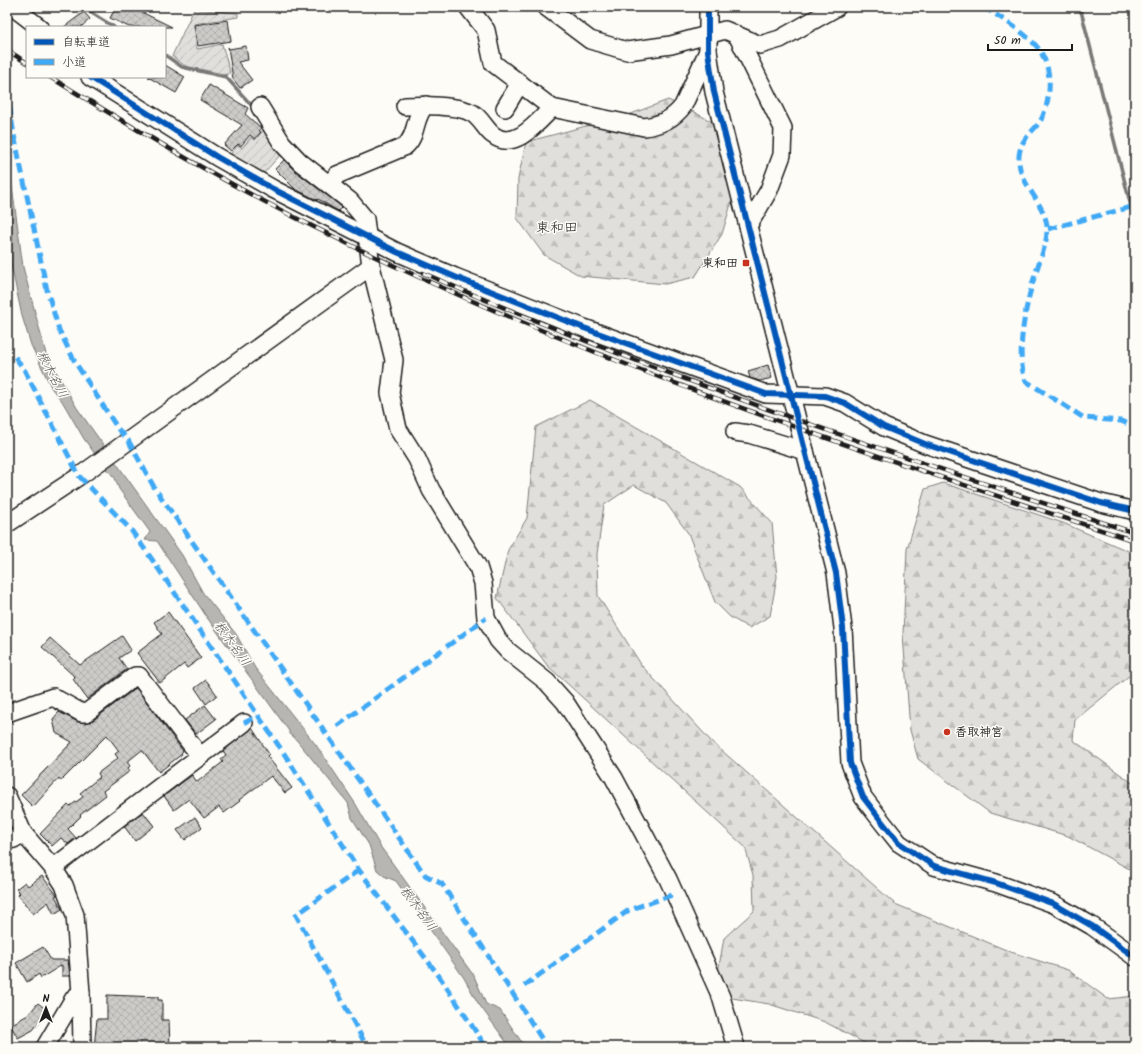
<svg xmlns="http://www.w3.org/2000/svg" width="1142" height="1054" font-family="Kalam,'Klee One',sans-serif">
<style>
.forest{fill:url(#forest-firs);stroke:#7e7e7c}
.garden{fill:url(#garden-furrows);stroke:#7e7e7c}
.water{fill:#b7b6b2;stroke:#797876}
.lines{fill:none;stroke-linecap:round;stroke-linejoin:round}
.stream{stroke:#797876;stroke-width:3.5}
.building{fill:url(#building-cross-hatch);stroke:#1c1c1c}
.minor-casing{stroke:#1c1c1c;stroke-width:20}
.minor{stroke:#fdfcf7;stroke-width:17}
.rail-casing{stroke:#1c1c1c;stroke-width:4.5}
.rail{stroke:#fdfcf7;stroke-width:3;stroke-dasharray:9;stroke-linecap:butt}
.quiet{stroke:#3fa9f5;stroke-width:5;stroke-dasharray:10 5;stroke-linecap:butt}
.cycleway-casing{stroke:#fdfcf7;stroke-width:8}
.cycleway{stroke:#0057b8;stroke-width:6}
.poi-dot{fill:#c8321e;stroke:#fdfcf7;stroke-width:1.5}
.labels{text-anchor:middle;stroke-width:3;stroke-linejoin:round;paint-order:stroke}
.poi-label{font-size:12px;font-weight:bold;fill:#1c1c1c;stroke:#fdfcf7;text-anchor:end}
.water-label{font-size:13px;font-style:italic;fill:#5a5a58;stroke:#fdfcf7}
.quarter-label{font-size:14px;fill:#1c1c1c;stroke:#fdfcf7}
</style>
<defs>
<pattern id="forest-firs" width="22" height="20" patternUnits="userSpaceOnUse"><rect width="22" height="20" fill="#e0dfdb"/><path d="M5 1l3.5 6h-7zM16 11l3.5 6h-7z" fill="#c0bfbb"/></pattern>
<pattern id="garden-furrows" width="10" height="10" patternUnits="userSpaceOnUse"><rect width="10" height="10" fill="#e0dfdb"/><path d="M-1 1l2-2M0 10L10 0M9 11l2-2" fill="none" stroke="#c0bfbb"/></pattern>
<pattern id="building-cross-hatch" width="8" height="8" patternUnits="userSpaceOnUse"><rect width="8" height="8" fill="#cccbc8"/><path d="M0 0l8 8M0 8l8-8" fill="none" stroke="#afaeab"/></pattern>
</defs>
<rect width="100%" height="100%" fill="#fdfcf7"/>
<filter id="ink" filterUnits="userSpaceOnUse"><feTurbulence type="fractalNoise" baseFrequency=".025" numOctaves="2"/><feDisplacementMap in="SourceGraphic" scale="8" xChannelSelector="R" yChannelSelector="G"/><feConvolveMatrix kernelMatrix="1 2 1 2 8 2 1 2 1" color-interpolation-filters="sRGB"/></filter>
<g filter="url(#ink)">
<g class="forest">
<polygon points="668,100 692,111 731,132 734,194 722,234 695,277 665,284 581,276 544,255 517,218 518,179 526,142 631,114"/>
<polygon points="590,400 740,487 772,523 777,577 770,616 749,628 730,617 715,602 688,533 666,503 634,485 604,505 597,554 598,596 642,666 711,741 895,904 1011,952 1068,970 1108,999 1135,996 1135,1047 872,1047 825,1022 769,1004 714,995 724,938 754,911 753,875 745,847 547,665 497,598 508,550 527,518 536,427"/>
<polygon points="943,483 1063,523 1135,554 1135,671 1075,720 1073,740 1135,785 1135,872 1068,836 990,813 918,759 910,730 903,634 907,549 925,489"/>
</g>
<g class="garden">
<polygon points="194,9 238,13 238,17 194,24 197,49 222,44 230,72 228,75 185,66 172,56"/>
<polygon points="265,128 283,152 262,175 229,156 238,145 242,148 251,137 255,140"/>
</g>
<polygon class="water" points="7,148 23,267 46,354 77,408 182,555 203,593 236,634 255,668 316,745 355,803 380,846 474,976 486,1004 500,1010 525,1047 510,1047 478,1003 464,978 396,881 384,876 377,870 369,845 352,818 348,803 294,737 289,734 289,731 208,619 157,541 145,540 150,532 119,489 115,478 106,469 84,439 62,401 52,389 31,345 22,316 7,246"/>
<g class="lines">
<g class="stream">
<polyline points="88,7 90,12 114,27"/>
<polyline points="1080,7 1135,222"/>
<polyline points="165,55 182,67 226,77 254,108"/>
</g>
</g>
<g class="building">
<polygon points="116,7 131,7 172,27 129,27 110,18"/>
<polygon points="84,12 90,19 81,27 64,27"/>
<polygon points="228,20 231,41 198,46 194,25"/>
<polygon points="246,46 248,60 238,62 252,80 240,88 233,79 228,47 229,49"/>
<polygon points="165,65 185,77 176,93 148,77 165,77"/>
<polygon points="209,85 248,108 245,114 261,128 259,130 261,132 255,139 250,135 241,146 238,144 231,151 224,145 242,125 200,100"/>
<polygon points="284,160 294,170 342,207 338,211 318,199 317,200 295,189 275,169"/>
<polygon points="768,365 772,378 760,381 750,378 748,371"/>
<polygon points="168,612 201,658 187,668 184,664 160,683 137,653 162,634 154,622"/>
<polygon points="122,636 131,650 119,658 127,669 87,699 73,679 75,677 42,647 50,638 80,665"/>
<polygon points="206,680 217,695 206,704 195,688"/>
<polygon points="136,688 183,751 181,753 182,754 159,772 142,750 127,762 130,766 128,768 130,771 103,791 106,795 80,815 81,816 68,829 76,838 68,844 61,838 52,846 40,834 68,805 70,806 83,797 80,793 100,777 98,773 118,758 115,754 119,751 107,735 61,781 59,778 33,807 21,795 72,742 56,733 53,719 59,712 78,722 86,723 92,721"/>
<polygon points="205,705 216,719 196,734 185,720"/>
<polygon points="252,728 269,754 267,756 292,788 285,793 271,776 239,800 240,801 224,813 219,807 204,818 189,799 174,810 164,796 192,775 197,782 223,762 221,759 226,755 223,751"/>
<polygon points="143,812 154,826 135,841 124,826"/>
<polygon points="195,817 202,827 185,840 177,830"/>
<polygon points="42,876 57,895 55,896 62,909 54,914 48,902 33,914 18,895 20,893 16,889 25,882 28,886"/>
<polygon points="43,947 51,960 68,960 70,976 62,976 62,965 41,978 39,974 27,982 16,963"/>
<polygon points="107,995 158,997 158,1000 162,1000 162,1020 169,1020 170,1047 94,1047 97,1019 107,1019"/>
<polygon points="38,1003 48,1011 33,1030 18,1038 10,1025 28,1015"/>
</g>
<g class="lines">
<defs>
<g id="minor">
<polyline points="13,7 39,27"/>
<path d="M468,7L486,30L493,63L552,108L644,127C661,125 673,119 683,106L708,51"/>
<polyline points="546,7 590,40 627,51 671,45 725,30 760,45 780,39 837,7"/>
<polyline points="708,7 708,51 714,92 836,573 843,628 850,763 863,797 883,823 899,843 934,866 996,883 1054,904 1092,926 1135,957"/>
<polyline points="737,35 783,128 782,155 769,190 748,226"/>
<polyline points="90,77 217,157 273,189 397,252 455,277 584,328 766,394 825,396 845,403 884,427 925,444 1101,503 1135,511"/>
<path d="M405,106C421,105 458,105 472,113C481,118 485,129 493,135C514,152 538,122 552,108"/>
<polyline points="260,107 282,143 300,162 350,201 365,219 371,266 394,360 390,393 398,429 417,459 431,490 478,567 483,583 486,618 498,640 508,651 547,682 565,702 614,778 668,879 721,997 736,1047"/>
<polyline points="505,108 520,83"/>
<path d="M330,184L337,175L404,147C418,137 413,116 426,105"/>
<polyline points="735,432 749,434 805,451"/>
<polyline points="7,524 81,475 371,266"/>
<polyline points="7,713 53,697 82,713 86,713 135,676 139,676 200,756"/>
<polyline points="7,796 23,833 53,868 64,885 75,915 81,993 82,1047"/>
<polyline points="7,840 14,839 23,833"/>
<polyline points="53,868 244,723"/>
<polyline points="45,1047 74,998 81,993"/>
</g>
</defs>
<use href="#minor" class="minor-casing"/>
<use href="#minor" class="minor"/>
<defs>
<g id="rail">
<polyline points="7,50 27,63"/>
<path d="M50,77C137,130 223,182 314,227C575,358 858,451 1135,541"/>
<path d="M423,273C654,375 895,455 1135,533"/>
</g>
</defs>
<use href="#rail" class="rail-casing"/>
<use href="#rail" class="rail"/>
<g class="quiet">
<path d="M983,7C999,16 1031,36 1040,51C1053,70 1051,98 1042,118C1034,133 1021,136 1019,156C1016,183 1049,205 1047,231C1047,244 1040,259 1036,272C1027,299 1014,355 1026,381L1084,418L1121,421L1135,427"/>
<polyline points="7,91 14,135 47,290 59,330 75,362 118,429 128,440 154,487 425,875 442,884 547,1047"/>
<polyline points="1048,229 1135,206"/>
<polyline points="15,357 25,371 79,476 131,530 151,558 285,755 359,870 439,976 486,1047"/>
<polyline points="244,723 258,716"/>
<polyline points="337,726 486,618"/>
<polyline points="359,870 296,915 367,1047"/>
<polyline points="524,986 629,910 675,894"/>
</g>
<defs>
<g id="cycleway">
<polyline points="708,7 708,51 714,92 836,573 843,628 850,763 863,797 883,823 899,843 934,866 996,883 1054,904 1092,926 1135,957"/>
<polyline points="90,77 217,157 273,189 397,252 455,277 584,328 766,394 825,396 845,403 884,427 925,444 1101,503 1135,511"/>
</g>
</defs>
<use href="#cycleway" class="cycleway-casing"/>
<use href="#cycleway" class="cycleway"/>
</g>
</g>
<g class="poi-dot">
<rect x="742" y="259" width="8" height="8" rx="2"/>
<circle cx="947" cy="732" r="4"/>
</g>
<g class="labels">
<g class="poi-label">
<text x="738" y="267">東和田</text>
<text x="955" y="736" text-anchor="start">香取神宮</text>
</g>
<g class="water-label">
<text transform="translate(53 374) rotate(62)" y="5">根木名川</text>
<text transform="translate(233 643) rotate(54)" y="5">根木名川</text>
<text transform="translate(419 908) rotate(54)" y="5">根木名川</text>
</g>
<g class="quarter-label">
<text x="557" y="232">東和田</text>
</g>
</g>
<rect width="1142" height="1054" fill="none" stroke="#fdfcf7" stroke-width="24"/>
<rect x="12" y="12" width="1118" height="1030" fill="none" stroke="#1c1c1c" stroke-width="1.5" filter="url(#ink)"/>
<rect x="26" y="26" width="140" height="52" fill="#fdfcf7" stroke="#a3a29f"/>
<rect x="34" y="39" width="20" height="6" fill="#0057b8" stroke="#a3a29f"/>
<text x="62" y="46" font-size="12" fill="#1c1c1c">自転車道</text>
<rect x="34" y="59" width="20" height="6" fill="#3fa9f5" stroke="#a3a29f"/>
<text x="62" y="66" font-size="12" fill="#1c1c1c">小道</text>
<g transform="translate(46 1008)" stroke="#fdfcf7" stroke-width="3" paint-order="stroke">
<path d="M0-3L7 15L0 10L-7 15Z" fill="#1c1c1c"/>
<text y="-6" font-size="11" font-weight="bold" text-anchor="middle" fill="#1c1c1c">N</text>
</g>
<path d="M988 44v6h84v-6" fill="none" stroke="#1c1c1c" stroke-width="2"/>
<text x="994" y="44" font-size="12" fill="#1c1c1c" stroke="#fdfcf7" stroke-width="3" paint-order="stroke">50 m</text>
</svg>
